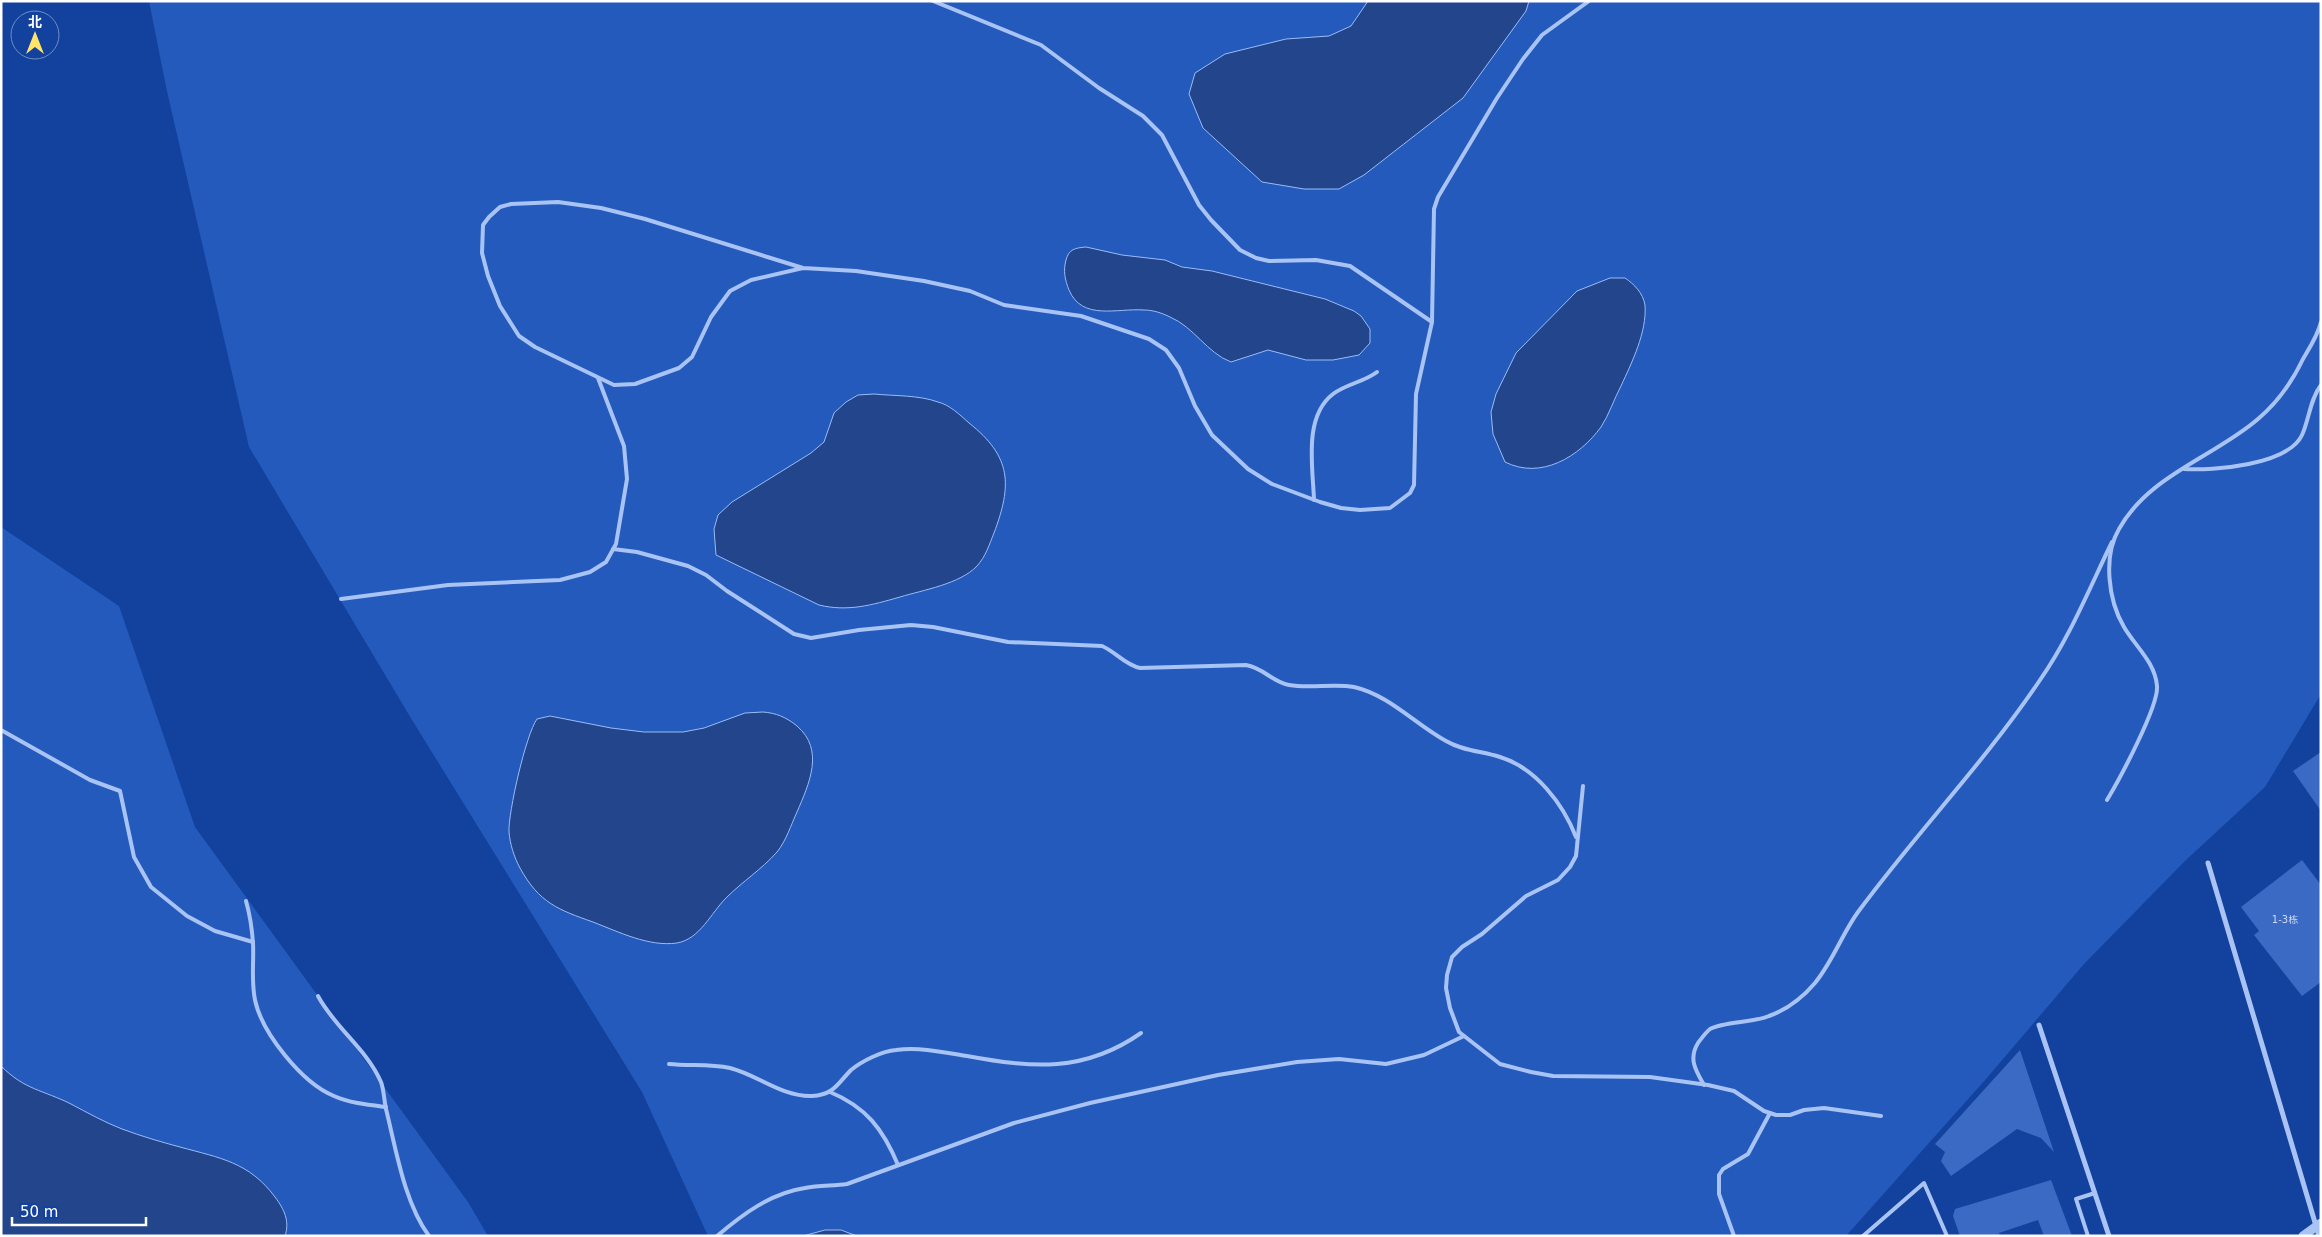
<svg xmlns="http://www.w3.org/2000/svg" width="2322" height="1237" font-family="'DejaVu Sans','Noto Sans SC',sans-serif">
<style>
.green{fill:#245abc}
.water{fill:#23458c;stroke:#9abcf8}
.building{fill:#3b6ac5}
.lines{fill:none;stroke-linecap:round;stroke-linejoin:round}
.service{stroke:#a8c3f4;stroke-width:4}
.minor{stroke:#a8c3f4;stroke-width:5}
.tertiary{stroke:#a8c3f4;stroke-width:9}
.labels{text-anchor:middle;stroke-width:4.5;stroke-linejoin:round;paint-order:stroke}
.number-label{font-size:10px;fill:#cedaf0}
</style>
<rect width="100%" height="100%" fill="#12419e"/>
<g class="green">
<polygon points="149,1 2321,1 2321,694 2265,787 2185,861 2084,964 1986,1079 1846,1236 708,1236 642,1092 412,720 249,447 166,87"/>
<polygon points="1,527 119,606 195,827 468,1202 488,1236 1,1236"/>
</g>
<g class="water">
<polygon points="1368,1 1529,1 1526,11 1463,98 1364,175 1339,189 1304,189 1262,182 1203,128 1189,94 1195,73 1225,54 1286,39 1329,36 1351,26"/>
<path d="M1086,247L1122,255L1165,260L1182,267L1212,271L1325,299L1354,311L1361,316L1370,329V343L1359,355L1333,360H1306L1268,350L1231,362C1207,353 1194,327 1170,317C1162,313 1153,310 1144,310C1117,308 1082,321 1069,290C1065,280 1063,271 1066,260C1069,249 1075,248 1086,247Z"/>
<path d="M1610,278H1625C1634,284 1643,293 1645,305C1647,332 1632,362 1621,386C1614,399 1609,415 1601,427C1579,457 1541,480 1505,462L1493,434L1491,412L1496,394L1516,353L1577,291Z"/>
<path d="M874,394C894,396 919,395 938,402C950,405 960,415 969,423C1012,457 1012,485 994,533C989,545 986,556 977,566C960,584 923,590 900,597C872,605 848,612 819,605L716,555L714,529L718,515L732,502L811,453L824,442L834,413L846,402L858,395Z"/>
<path d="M763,712C776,713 786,717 797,726C825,750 809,784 797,812C791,825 786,841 777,852C761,870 743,881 726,898C711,913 700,939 677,943C649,947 619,932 593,922C559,910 539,903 520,868C514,857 510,844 509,832C508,813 526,734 537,719L550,716L611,728L644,732H683L704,728L745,713Z"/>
<path d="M1,1066C25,1090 43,1090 71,1104C88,1113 104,1122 122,1129C141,1136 161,1142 180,1147C220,1158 249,1162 275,1197C284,1209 290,1221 285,1236H1Z"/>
<polygon points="825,1230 841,1230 857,1236 803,1236"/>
</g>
<g class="building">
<polygon points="2321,752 2321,811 2293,771"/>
<polygon points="2302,860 2321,885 2321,982 2302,996 2254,935 2259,931 2241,907"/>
<polygon points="2020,1050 2054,1152 2041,1138 2017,1129 1951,1176 1941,1161 1945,1152 1935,1144"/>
<polygon points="2051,1180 2072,1236 2044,1236 2038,1220 1999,1233 2000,1236 1960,1236 1953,1216 1955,1209"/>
</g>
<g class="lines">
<g class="service">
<polyline points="933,1 1041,45 1099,88 1143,116 1162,135 1199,205 1211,220 1240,250 1256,258 1269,261 1316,260 1350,266 1432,322"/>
<polyline points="803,268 751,280 730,291 711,317 692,357 679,368 635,384 614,385 535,347 519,336 500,306 488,276 482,253 483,225 489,217 500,207 511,204 558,202 601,208 645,219 803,268 856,271 924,281 970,291 1004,305 1081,316 1149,339 1166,350 1179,368 1195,406 1212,435 1248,469 1272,484 1320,502 1341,508 1360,510 1390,508 1410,493 1414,485 1416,394 1432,322 1434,209 1438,197 1497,98 1523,59 1542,35 1589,1"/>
<path d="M2184,469C2213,471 2288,465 2302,435C2309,420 2310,399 2321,385"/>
<path d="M1314,500C1313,468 1303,417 1333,394C1346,384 1364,382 1377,372"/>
<path d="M613,549L637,552L688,566L706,575L727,591L794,634L811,638L859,630L911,625L933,627L1008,642L1102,646C1116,652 1125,665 1140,668L1246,665C1264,668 1272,682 1289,685C1311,689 1333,683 1354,687C1389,695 1415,724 1446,741C1463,751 1481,751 1500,757C1536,768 1563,804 1576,837"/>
<polyline points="341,599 448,585 560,580 590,572 606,562 616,544 627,479 624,446 598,378"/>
<polyline points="1,730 90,780 120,791 134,857 151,887 187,916 215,931 253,942"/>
<polyline points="1583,786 1576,856 1570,867 1558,880 1526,896 1482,934 1462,947 1452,957 1447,975 1446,988 1450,1008 1459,1032 1500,1064 1531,1072 1553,1076 1650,1077 1708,1085 1734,1091 1764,1111 1776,1115 1790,1115 1804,1110 1824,1108 1881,1116"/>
<path d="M2107,800C2119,780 2159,706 2157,686C2155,662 2135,646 2124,627C2108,600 2103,556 2119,529C2149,475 2214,457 2258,419C2277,403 2292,382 2303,359C2310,347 2318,335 2321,322"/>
<path d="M246,901C250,915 252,929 253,943C254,962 251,981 255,1000C262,1033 302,1083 334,1096C349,1103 369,1105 386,1107"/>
<path d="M318,996C335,1028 366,1048 381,1082C384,1090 384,1100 386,1109C396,1149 404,1202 429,1236"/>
<path d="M669,1064C689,1066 710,1064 730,1068C758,1075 782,1097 812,1096C834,1095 838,1083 851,1070C862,1061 882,1051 896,1050C920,1047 943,1052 967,1056C1032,1068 1084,1073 1141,1033"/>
<path d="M1704,1085C1696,1071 1688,1059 1698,1043C1701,1039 1706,1032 1710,1029C1724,1021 1753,1023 1769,1016C1786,1010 1803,997 1815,983C1833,961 1842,934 1858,912C1916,833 1985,762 2040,680C2070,637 2089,589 2112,542"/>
<path d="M830,1092C866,1107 883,1129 898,1165"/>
<path d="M717,1236C743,1214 771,1193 805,1188C819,1185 833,1186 847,1184L1014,1123L1090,1103L1218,1075L1297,1062L1339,1059L1386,1064L1424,1055L1464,1036"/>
<polyline points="1734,1236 1719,1194 1719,1175 1723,1169 1748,1154 1770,1113"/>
<polyline points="1863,1236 1924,1183 1947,1236"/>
<polyline points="2088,1236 2076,1199 2095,1193"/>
</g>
<g class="minor">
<polyline points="2208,863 2319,1236"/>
<polyline points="2039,1025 2109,1236"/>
</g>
<polyline class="tertiary" points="2303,1236 2321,1223"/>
</g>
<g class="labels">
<g class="number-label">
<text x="2285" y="923">1-3栋</text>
</g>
</g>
<rect width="2322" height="1237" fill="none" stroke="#ffffff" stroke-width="5"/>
<g transform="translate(35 35)"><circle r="24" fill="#12419e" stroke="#718dc5"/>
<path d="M0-4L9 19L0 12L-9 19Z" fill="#ffe36b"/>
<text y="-8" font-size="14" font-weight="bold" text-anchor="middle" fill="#ffffff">北</text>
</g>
<path d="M12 1217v8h134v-8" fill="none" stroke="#ffffff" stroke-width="2.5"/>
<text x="20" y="1217" font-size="15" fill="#ffffff" stroke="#12419e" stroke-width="4" paint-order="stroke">50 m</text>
</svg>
